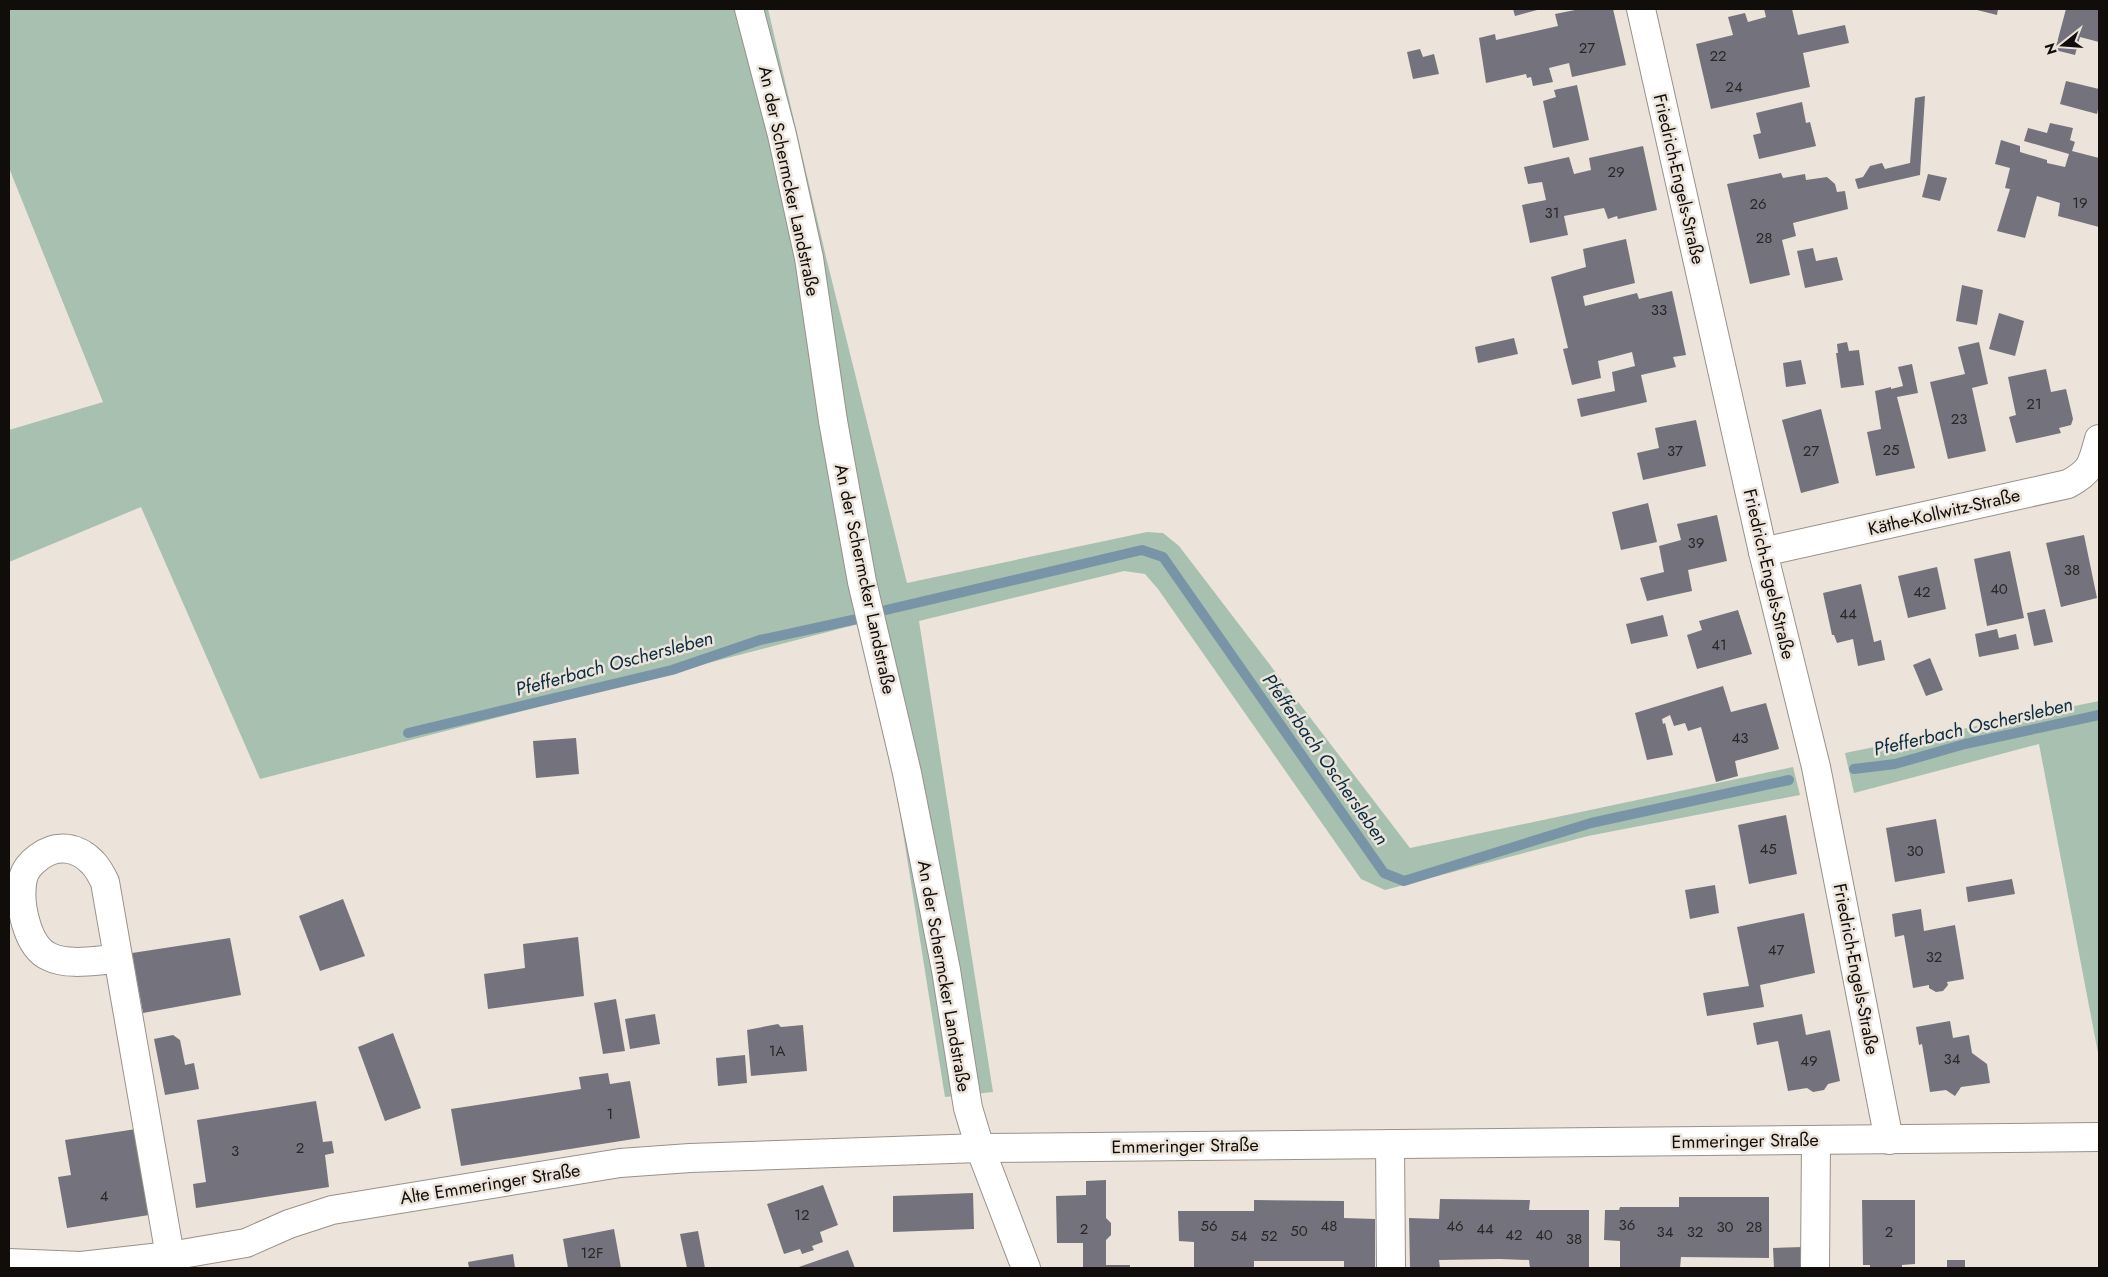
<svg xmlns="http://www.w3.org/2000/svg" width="2108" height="1277" font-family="Jost,sans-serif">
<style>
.green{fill:#a7c0b0}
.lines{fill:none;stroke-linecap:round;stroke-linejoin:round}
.stream{stroke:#7a94a7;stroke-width:10}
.building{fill:#74737d}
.minor-casing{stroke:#999189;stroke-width:30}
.minor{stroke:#fff;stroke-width:28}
.labels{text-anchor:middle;stroke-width:5;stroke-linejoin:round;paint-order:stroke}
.number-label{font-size:15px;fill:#292627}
.street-label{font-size:18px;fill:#100d0a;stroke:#ece3da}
.water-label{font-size:19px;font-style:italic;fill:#082d43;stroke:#ece3da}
</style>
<rect width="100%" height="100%" fill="#ece3da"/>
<g class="green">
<polygon points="9,9 768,9 826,257 907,583 1147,532 1163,533 1179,546 1410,848 1793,767 1800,795 1588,836 1385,890 1361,879 1158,589 1145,574 1124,571 919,621 993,1092 945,1097 891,757 862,623 260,779 141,507 9,562 9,430 103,402 9,168"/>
<polygon points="2099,701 2099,1058 2039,744 1854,793 1845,753"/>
</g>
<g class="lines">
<g class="stream">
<polyline points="886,610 1142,550 1163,557 1384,873 1404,881 1591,823 1789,780"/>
<polyline points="408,733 672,670 760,640 857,619"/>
<polyline points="1854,769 1895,764 1965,744 2099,715"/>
</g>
</g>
<g class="building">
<polygon points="1513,9 1541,9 1515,16"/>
<polygon points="1580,9 1613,9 1626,65 1572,77 1569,63 1549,68 1553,82 1533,86 1531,77 1527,78 1526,74 1486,83 1479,38 1495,34 1496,40 1558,26 1555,14"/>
<polygon points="1764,9 1792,9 1798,35 1845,25 1849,43 1803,53 1810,87 1711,109 1696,44 1733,35 1728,17 1745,13 1748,22 1766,17"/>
<polygon points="1973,9 1998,9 1997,15"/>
<polygon points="2066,9 2099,9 2099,42 2080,37 2075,55 2055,50"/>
<polygon points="1420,49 1423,57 1434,54 1439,74 1413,79 1407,52"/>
<polygon points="2066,81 2099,89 2099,105 2097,114 2060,104"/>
<polygon points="1577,85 1589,140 1553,148 1543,101 1556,97 1554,90"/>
<polygon points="1925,96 1920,175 1858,189 1855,179 1863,177 1870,166 1882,163 1885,169 1910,163 1915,98"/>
<polygon points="1802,102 1806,123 1810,122 1816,146 1759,159 1753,135 1761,133 1756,113"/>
<polygon points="2050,123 2073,128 2070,140 2075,142 2072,151 2099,158 2099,227 2058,216 2060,203 2037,196 2025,238 1997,231 2010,189 2005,188 2010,168 1995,164 2001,140 2020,146 2020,152 2047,160 2047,163 2065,167 2069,154 2024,141 2028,128 2047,133"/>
<polygon points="1643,146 1657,210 1618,219 1617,216 1608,219 1604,208 1564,216 1568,235 1530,243 1522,205 1546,200 1542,182 1528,184 1524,167 1569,157 1574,174 1591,170 1589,158"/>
<polygon points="1781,173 1783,178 1805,174 1806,180 1827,177 1835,184 1837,192 1845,191 1848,209 1793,223 1796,236 1782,240 1790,275 1750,284 1727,184"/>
<polygon points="1928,174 1947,178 1940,201 1922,197"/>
<polygon points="1626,239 1635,283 1583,296 1585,306 1637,293 1639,299 1672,291 1686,355 1673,357 1676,367 1641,375 1647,402 1581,417 1577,399 1615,391 1612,372 1635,366 1632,352 1598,361 1601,378 1572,385 1563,349 1568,348 1551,277 1586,267 1583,249"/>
<polygon points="1813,248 1816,261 1837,257 1843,280 1805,288 1797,251"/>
<polygon points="1962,285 1983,290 1977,325 1956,321"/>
<polygon points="1999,313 2024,321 2015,356 1989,349"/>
<polygon points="1514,338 1518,354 1478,363 1475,347"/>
<polygon points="1847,342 1849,351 1859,350 1864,385 1841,388 1836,353 1838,353 1837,344"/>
<polygon points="1979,342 1988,384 1972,388 1986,451 1948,459 1930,382 1965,374 1958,347"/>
<polygon points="1801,360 1806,384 1786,387 1783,363"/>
<polygon points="1912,364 1918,393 1897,397 1915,468 1876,476 1867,432 1881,429 1875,391 1891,387 1891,389 1903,386 1898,367"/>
<polygon points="2046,369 2051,392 2066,389 2073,419 2071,425 2059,428 2061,433 2016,443 2009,417 2016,415 2008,377"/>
<polygon points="1821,409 1839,483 1801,493 1782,420"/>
<polygon points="1696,420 1706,466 1643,480 1637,453 1659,448 1655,428"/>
<polygon points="1648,503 1657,542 1621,550 1612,512"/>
<polygon points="1717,515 1727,561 1688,570 1692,591 1647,601 1640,578 1664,572 1659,546 1681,540 1677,524"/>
<polygon points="2084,535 2097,598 2061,607 2046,543"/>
<polygon points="2010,551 2024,618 1987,626 1974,559"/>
<polygon points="1937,567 1946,609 1908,618 1898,576"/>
<polygon points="1861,584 1874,642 1881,640 1885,660 1858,666 1853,639 1837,643 1834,635 1832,635 1823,593"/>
<polygon points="2045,609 2053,642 2034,646 2027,613"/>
<polygon points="1738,610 1752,654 1697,669 1687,635 1702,630 1699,621"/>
<polygon points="1663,615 1668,636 1631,644 1626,624"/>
<polygon points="1997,629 1999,638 2016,634 2019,649 1979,657 1975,634"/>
<polygon points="1930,658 1943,690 1926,696 1913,665"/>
<polygon points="1723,686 1731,712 1766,703 1779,749 1735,761 1738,776 1716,782 1701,727 1688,731 1685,723 1674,726 1670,715 1662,719 1663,724 1665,723 1673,755 1647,760 1635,713"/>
<polygon points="576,738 579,774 536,778 533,741"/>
<polygon points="1786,815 1797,874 1749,884 1738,825"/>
<polygon points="1936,819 1945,873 1895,882 1886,828"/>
<polygon points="2012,879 2015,894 1968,902 1966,887"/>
<polygon points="1715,885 1719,913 1690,919 1685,890"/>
<polygon points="343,899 365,956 320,971 299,916"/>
<polygon points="1921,909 1924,931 1955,925 1964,979 1947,982 1948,985 1943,991 1936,992 1929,988 1929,985 1913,988 1904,935 1895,937 1892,914"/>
<polygon points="1804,913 1815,973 1760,985 1764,1007 1707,1016 1703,993 1749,986 1737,927"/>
<polygon points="578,937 584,996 488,1009 484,974 525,968 523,944"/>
<polygon points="230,938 241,995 143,1013 132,953"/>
<polygon points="616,999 625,1051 603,1054 594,1003"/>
<polygon points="655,1014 660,1044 630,1049 625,1019"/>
<polygon points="1802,1014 1806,1035 1830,1030 1840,1081 1828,1084 1824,1090 1813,1092 1807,1088 1788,1091 1778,1041 1757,1045 1753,1023"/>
<polygon points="1950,1021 1953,1038 1969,1035 1972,1053 1987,1064 1990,1083 1961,1087 1955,1096 1946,1090 1930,1092 1922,1044 1919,1045 1916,1027"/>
<polygon points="778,1024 781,1027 803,1025 807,1071 751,1076 747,1030"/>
<polygon points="393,1033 421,1108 385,1121 358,1047"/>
<polygon points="173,1035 180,1040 185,1065 194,1063 199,1089 165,1095 154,1039"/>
<polygon points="745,1055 747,1083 718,1086 716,1058"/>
<polygon points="608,1073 610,1084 630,1081 640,1138 461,1166 451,1109 581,1089 579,1077"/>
<polygon points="316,1101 323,1142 332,1141 334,1153 325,1155 329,1187 196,1208 193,1184 206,1182 197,1120"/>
<polygon points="136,1129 149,1215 67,1228 58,1177 71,1175 65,1140"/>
<polygon points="1106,1180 1106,1218 1111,1223 1111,1235 1106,1240 1106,1265 1130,1265 1130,1268 1083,1268 1083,1243 1057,1243 1056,1196 1086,1195 1086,1181"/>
<polygon points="823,1185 838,1225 820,1232 823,1242 812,1246 814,1250 802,1254 800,1249 784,1254 767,1204"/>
<polygon points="973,1193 974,1229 893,1232 893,1196"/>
<polygon points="1679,1197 1769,1197 1769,1258 1681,1257 1680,1268 1620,1268 1620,1241 1604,1240 1605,1210 1619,1210 1620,1207 1679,1207"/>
<polygon points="1440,1199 1530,1200 1529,1210 1589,1210 1589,1268 1530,1268 1529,1260 1499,1259 1439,1260 1440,1268 1410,1268 1409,1218 1439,1219"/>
<polygon points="1254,1200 1344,1201 1344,1218 1375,1219 1375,1268 1344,1268 1344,1261 1254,1261 1254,1268 1194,1268 1194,1242 1179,1241 1178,1211 1254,1211"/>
<polygon points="1862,1200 1915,1200 1915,1264 1902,1265 1902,1268 1870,1268 1870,1265 1863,1265"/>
<polygon points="614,1229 621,1268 568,1268 563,1239"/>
<polygon points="698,1231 705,1268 687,1268 680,1234"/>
<polygon points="1802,1247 1803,1268 1774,1268 1773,1248"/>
<polygon points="848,1250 855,1268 796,1268"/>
<polygon points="513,1254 515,1268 469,1268 468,1262"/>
<rect x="1947" y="1260" width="18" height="8"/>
</g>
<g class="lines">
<defs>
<g id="minor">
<polyline points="749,9 782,135 809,258 833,421 862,582 907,773 946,970 968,1108 980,1148 1026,1268"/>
<polyline points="1641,9 1763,552 1816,767 1889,1140"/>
<path d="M1763,552L2068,484C2092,471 2092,464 2099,439"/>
<path d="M118,959C97,960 69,966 50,957C26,947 18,901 23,878C25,870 32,862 39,857C57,843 78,847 93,863C98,868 102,876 105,882L170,1256"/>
<polyline points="1390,1144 1391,1268"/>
<polyline points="9,1263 81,1266 170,1256 246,1243 289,1224 332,1210 620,1163 690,1158 980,1148 2099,1137"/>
<polyline points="1815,1268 1816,1140"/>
</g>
</defs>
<use href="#minor" class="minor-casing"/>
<use href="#minor" class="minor"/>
</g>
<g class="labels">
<g class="number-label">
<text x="1587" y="53">27</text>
<text x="1718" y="61">22</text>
<text x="1734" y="92">24</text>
<text x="1616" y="177">29</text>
<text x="2080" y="208">19</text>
<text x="1758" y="209">26</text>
<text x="1552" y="218">31</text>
<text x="1764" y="243">28</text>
<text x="1659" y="315">33</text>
<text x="2034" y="409">21</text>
<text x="1959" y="424">23</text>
<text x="1891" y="455">25</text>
<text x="1675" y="456">37</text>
<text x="1811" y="456">27</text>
<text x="1696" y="548">39</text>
<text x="2072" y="575">38</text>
<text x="1999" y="594">40</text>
<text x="1922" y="597">42</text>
<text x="1848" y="619">44</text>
<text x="1719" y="650">41</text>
<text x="1740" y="743">43</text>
<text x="1768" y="854">45</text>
<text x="1915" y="856">30</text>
<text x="1776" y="955">47</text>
<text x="1934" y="962">32</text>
<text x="777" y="1056">1A</text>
<text x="1952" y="1064">34</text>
<text x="1809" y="1066">49</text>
<text x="610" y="1119">1</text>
<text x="300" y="1153">2</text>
<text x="235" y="1156">3</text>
<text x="104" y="1201">4</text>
<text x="802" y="1220">12</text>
<text x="1627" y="1230">36</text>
<text x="1209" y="1231">56</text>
<text x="1329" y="1231">48</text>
<text x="1455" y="1231">46</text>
<text x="1725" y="1232">30</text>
<text x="1754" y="1232">28</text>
<text x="1084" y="1234">2</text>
<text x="1485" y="1234">44</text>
<text x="1299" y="1236">50</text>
<text x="1665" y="1237">34</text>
<text x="1695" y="1237">32</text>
<text x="1889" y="1237">2</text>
<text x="1514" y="1240">42</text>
<text x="1544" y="1240">40</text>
<text x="1239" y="1241">54</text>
<text x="1269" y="1241">52</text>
<text x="1574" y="1244">38</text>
<text x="592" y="1258">12F</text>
</g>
<g class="street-label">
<text transform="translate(1679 179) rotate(77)" y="6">Friedrich-Engels-Straße</text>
<text transform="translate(789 181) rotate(78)" y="6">An der Schermcker Landstraße</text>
<text transform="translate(1944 512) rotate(-13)" y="6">Käthe-Kollwitz-Straße</text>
<text transform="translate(1769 574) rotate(77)" y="6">Friedrich-Engels-Straße</text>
<text transform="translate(865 579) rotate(78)" y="6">An der Schermcker Landstraße</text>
<text transform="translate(1856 969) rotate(79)" y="6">Friedrich-Engels-Straße</text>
<text transform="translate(944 976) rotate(80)" y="6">An der Schermcker Landstraße</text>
<text transform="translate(1745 1141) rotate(-1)" y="6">Emmeringer Straße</text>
<text transform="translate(1185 1146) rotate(-1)" y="6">Emmeringer Straße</text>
<text transform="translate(490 1184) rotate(-9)" y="6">Alte Emmeringer Straße</text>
</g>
<g class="water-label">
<text transform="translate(614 663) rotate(-15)" y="7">Pfefferbach Oschersleben</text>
<text transform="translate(1973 726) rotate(-13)" y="7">Pfefferbach Oschersleben</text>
<text transform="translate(1326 759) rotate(55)" y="7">Pfefferbach Oschersleben</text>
</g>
</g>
<rect width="2108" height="1277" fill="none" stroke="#100d0a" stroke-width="20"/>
<g transform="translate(2063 45) rotate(253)" stroke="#ece3da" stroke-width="4" paint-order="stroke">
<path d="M0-4L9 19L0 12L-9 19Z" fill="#100d0a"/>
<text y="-8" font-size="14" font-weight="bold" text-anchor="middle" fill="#100d0a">N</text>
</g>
</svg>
